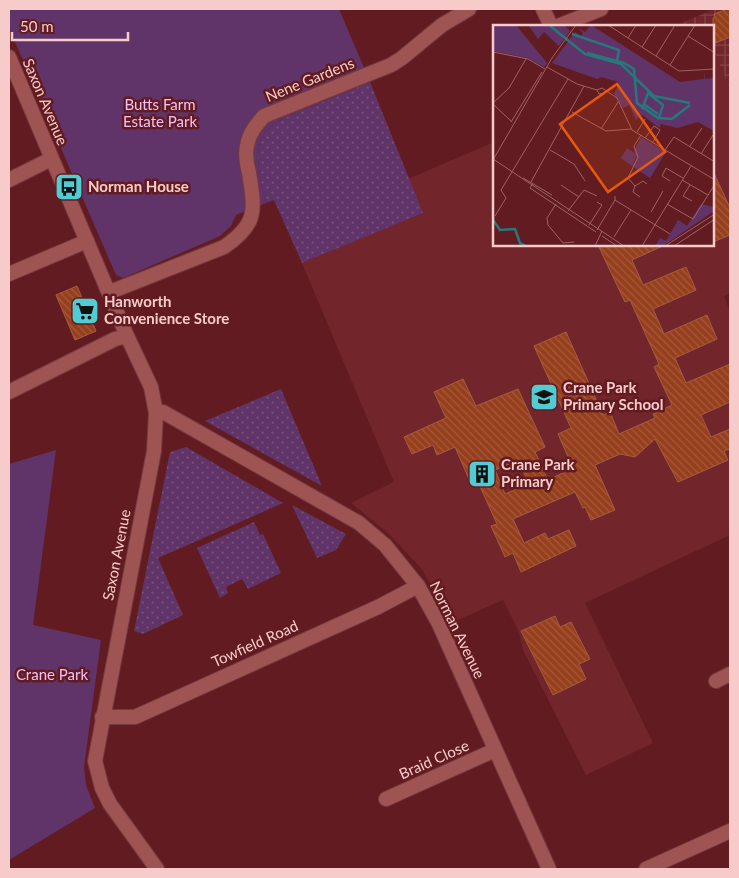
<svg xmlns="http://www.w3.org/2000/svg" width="739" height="878" font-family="Lato,sans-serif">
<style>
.built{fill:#72252a}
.industrial{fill:url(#industrial-grid)}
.grass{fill:url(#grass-dots)}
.park{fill:#603468}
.building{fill:url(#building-back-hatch);stroke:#a35d43;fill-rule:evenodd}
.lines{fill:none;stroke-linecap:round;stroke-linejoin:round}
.street-casing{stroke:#76393e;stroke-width:16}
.street{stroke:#9f5454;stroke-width:14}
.labels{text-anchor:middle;stroke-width:5;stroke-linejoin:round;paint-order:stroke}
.street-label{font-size:15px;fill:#f7cbc9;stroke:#621c21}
.park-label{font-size:15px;fill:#f0c0f9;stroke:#621c21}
.poi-label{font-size:15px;font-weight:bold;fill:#f7cbc9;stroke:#621c21;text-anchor:start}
.inset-river{fill:none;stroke:#27777c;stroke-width:2.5}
.inset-road{fill:none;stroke:#9e6264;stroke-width:1}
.view{fill:#e8590c;fill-opacity:0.15;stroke:#e8590c;stroke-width:2.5}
.inset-edge{fill:none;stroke:#f7cbc9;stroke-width:2.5}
</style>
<defs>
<pattern id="industrial-grid" width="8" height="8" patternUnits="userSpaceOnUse" patternTransform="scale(1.25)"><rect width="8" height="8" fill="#72252a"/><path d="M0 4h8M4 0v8" fill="none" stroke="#874348"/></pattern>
<pattern id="grass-dots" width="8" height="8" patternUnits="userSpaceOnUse" patternTransform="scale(1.25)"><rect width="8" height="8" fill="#603468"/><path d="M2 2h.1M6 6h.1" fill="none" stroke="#78507c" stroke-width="1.8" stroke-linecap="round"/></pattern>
<pattern id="building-back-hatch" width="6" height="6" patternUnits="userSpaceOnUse" patternTransform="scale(1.25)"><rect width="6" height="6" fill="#963f1c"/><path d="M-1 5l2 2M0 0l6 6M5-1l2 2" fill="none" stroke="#a5593c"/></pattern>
</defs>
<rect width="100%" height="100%" fill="#621c21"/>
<polygon class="built" points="714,48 730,89 730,293 724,296 730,311 730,535 585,603 653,743 586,775 523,650 519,632 503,600 453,622 421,568 388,533 351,503 394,482 302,263 422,213 408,179 494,142 494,245 713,245"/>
<polygon class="industrial" points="715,9 730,9 730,89 713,49 713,26 680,26 679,24"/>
<g class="grass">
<path d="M370,82L423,213L302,263L274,200L266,203C261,182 251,150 266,131C269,127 275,124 278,121Z"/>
<polygon points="281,389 322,486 205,421"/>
<polygon points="186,447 283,503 158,558 183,615 143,634 134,631 170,452"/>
<polygon points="292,505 346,534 336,550 317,558"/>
<polygon points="254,522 260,535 263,534 281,573 248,589 242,579 226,587 228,593 220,598 197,548"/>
</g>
<g class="park">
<path d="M9,9H339L370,82L278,121C275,124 269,127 266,131C251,150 261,182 266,203L236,215L231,226L220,236L123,278L116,275L9,28Z"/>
<polygon points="56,450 33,625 101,640 84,767 86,785 95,808 9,860 9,464"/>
</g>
<g class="building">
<polygon points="727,9 730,9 730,37 713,44 713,18 715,17 714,14"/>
<polygon points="713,171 730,208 730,235 713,242"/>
<path d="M598,245H665L632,260L643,285L686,267L696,290L653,309L664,334L707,315L717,339L675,358L686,383L730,364V402L701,415L711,437L730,429V449L724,451L728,460L678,482L655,439L635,457L620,454L595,465L615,510L591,520L585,507L583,508L575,492L513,519L524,543L545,533L548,539L569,530L576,546L521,572L513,553L505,557L491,526L497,524L478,482L472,486L455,447L437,455L433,445L412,454L404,437L446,418L434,392L463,379L476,406L518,389L545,447L535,452L548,480L573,468L558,434L571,428L534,346L566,332L603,415L610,412L619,434L655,418L653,414L672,405L654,367L659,364L630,300L625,302ZM518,460L529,484L505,494L495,470Z"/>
<polygon points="77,286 96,331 75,340 56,295"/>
<polygon points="555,616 560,627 571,622 590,659 579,664 586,679 553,695 521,631"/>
</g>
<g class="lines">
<defs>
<g id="street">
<polyline points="543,9 551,26"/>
<polyline points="558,26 601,9"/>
<polyline points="9,57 127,336 151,387 156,413 154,451 95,761 102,788 110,804 157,869"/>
<polyline points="9,180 51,159"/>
<polyline points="9,274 87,241"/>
<path d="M110,292L224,247C258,224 255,210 249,173C247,165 245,154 247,146C249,133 256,125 264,116L391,65L402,58L442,25L469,9"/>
<polyline points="9,392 115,339 127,336"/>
<polyline points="156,413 163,412 359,523 385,545 418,586 438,622 549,869"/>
<polyline points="716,681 730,674"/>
<polyline points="102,717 135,717 378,607 418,586"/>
<polyline points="386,799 495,750"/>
<polyline points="646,869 730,831"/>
</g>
</defs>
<use href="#street" class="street-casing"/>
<use href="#street" class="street"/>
</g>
<defs>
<symbol id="bus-square" viewBox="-11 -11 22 22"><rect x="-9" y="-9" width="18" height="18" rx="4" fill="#51ccd3" stroke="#621c21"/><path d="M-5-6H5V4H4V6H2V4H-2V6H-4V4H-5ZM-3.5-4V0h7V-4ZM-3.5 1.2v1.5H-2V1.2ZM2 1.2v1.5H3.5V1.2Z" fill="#111"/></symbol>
<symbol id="supermarket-square" viewBox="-11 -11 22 22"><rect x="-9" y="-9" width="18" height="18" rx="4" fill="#51ccd3" stroke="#621c21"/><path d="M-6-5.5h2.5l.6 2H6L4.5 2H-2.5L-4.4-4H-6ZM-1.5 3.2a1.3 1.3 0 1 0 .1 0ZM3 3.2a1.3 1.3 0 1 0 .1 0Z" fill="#111"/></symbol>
<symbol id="school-square" viewBox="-11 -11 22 22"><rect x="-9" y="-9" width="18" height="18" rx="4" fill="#51ccd3" stroke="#621c21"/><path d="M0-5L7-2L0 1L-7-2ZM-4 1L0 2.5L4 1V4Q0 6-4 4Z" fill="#111"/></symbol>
<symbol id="building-square" viewBox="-11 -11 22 22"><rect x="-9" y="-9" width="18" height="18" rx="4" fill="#51ccd3" stroke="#621c21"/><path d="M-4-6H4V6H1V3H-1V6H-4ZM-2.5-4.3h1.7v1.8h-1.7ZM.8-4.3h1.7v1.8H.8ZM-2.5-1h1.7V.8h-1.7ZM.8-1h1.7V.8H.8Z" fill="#111"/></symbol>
</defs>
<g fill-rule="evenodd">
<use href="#bus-square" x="53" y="171" width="32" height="32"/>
<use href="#supermarket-square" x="69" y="295" width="32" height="32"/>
<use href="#school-square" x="528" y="381" width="32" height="32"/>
<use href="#building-square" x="466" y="458" width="32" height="32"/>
</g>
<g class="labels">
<g class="street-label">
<text transform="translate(310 80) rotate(-22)" y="5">Nene Gardens</text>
<text transform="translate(45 102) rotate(67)" y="5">Saxon Avenue</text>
<text transform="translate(117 555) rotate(-79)" y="5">Saxon Avenue</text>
<text transform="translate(457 630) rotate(64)" y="5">Norman Avenue</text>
<text transform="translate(255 644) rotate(-24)" y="5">Towfield Road</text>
<text transform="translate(434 760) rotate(-24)" y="5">Braid Close</text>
</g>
<g class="park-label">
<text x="160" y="110">Butts Farm<tspan x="160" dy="17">Estate Park</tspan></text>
<text x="52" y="680">Crane Park</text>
</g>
<g class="poi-label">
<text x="88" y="192">Norman House</text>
<text x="104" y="307">Hanworth<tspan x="104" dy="17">Convenience Store</tspan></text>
<text x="563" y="393">Crane Park<tspan x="563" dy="17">Primary School</tspan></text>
<text x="501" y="470">Crane Park<tspan x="501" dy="17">Primary</tspan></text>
</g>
</g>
<g transform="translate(493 25)">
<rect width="221" height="221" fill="#621c21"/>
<path d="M134,123L144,130L139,141L128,133ZM208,179L221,182V186L170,221H162L167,213L173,216L185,195L194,201Z" fill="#603468"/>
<path d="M0,0H23L54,38L51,42L35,33L0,26ZM35,0H71L77,6L66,21L51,7L45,14ZM98,0L187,57L211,54V46L212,54L221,53V106L205,97L184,103L168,99L166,103L151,91L147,90L143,95L136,80L130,83L121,69L126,57L108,52L104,54L59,38L82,7L88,11L90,8L85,3L92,7ZM148,112L173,127L157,153L139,141L144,133L141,126Z" fill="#603468"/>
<path class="inset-river" d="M56,0L92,29L128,39L161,71L197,78M79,9L126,25L124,36M94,28L131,38L141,44L144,78L165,93L179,94L197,80M155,68L170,80L166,93M152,80L165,89M149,84L156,66M0,195L7,205L22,204L27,218L33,221"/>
<path class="inset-road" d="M115,0L186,46L222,44M195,11L222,28M135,13L143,0M149,22L163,0M0,27L35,34L52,44M163,31L182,0M177,40L202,0M54,42L84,59L104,65L106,69L111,68M104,65L109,63L124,73L139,105L222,155M0,78L16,63L33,34M0,79L19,97M79,87L113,106L138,104M18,97L49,47M108,104L125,77M144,107L152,94M152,113L161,101L167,105L160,117M197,121L209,103M57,125L81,139L92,156M172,125L181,112L222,137M208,129L220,110M0,134L131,221M0,135L59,33L83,0M30,153L59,170M189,155L215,170M177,156L169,151L173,143L190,153M38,157L91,61M40,158L37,163L103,207M68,160L86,172M197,160L190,171L199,176M142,161L135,153L145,132L141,121L148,110M147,172L140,167L142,161L150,156L154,159M122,175L177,209M63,179L54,193L55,200L70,218L81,217M174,179L200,194L222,159M75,186L91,165L104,171M158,187L170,166M2,191L13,173L8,165L75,54M96,200L109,180L104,177M104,205L122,175V171M109,211L124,221M121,212L138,185M102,221L109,206M149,221L198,141M172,221L222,189M181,221L222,194"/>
<path class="view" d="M124,59L172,127L115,167L67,99Z"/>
<rect width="221" height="221" class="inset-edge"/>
</g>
<rect width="739" height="878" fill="none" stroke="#f7cbc9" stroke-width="20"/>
<path d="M12 32v8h116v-8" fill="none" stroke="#f7cbc9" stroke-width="2.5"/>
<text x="20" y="32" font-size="15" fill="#f7cbc9" stroke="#621c21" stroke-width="4" paint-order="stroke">50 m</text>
</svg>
